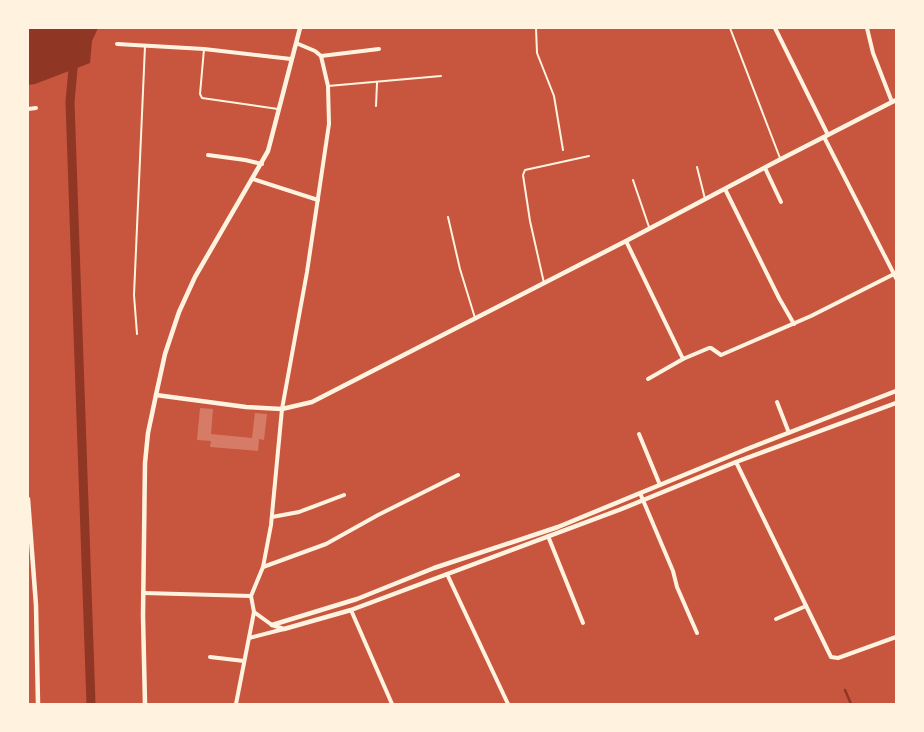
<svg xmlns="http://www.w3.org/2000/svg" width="924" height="732" font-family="Quicksand,sans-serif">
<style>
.water{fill:#8f3625}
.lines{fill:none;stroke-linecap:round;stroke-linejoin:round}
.stream{stroke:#8f3625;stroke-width:2.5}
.canal{stroke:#8f3625;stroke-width:9}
.building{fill:#d67c66}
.service{stroke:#fff3e0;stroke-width:2}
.minor{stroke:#fff3e0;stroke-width:4}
.tertiary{stroke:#fff3e0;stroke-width:4.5}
</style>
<rect width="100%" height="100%" fill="#c8553d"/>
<polygon class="water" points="28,28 98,28 92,41 90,63 35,84 28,85"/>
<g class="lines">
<polyline class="stream" points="845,690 851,704"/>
<polyline class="canal" points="74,58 70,102 91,704"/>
</g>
<polygon class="building" points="200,408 213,409 211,434 252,438 255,413 267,414 264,440 259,439 258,451 210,447 211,441 197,440"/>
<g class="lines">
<g class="service">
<polyline points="536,28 537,53 554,96 563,150"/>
<polyline points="730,28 780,158"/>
<polyline points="204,49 200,94 202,98 278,109"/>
<polyline points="328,86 441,76"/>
<polyline points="376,106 377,83"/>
<polyline points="697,167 705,199"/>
<polyline points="633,180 649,227"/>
<polyline points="448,217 460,269 475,318"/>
<polyline points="544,283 530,221 523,175 525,170 589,156"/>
<polyline points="137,334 134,295 145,46"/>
</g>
<g class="minor">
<polyline points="775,28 828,135"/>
<polyline points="867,28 873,53 892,102"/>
<polyline points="117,44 204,49 291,59"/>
<polyline points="321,56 379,49"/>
<polyline points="28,109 36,108"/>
<polyline points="824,137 896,278"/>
<polyline points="208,155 245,160 262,164"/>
<polyline points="765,168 781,202"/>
<polyline points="253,179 318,200"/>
<polyline points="725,189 779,298 794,324"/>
<polyline points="626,241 683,359 709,348 711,348 721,355 811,316 896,273"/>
<polyline points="648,379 683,359"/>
<polyline points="777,402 789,433"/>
<polyline points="639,434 660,485"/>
<polyline points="736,462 831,657 838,658 896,637"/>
<polyline points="640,493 673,571 677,587 697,633"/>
<polyline points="272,517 299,512 344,495"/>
<polyline points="548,536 583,623"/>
<polyline points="263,567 326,544 378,515 458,475"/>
<polyline points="447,574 508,704"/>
<polyline points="144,593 251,596"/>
<polyline points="351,610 392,704"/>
<polyline points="254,612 272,625 284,629"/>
<polyline points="776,619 806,606"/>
<polyline points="249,638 284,629"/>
<polyline points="210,657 244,661"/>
<polyline points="236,704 254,612 251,596 263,567 271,525 282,409 307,272 329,124 328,86 321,56 315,51 296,43"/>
</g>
<g class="tertiary">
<polyline points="156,395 246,407 282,409 312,402 626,241 781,159 896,100"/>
<polyline points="28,499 36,605 38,704"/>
<polyline points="272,625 357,599 434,568 558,527 747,449 896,391"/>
<polyline points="284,629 351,610 619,510 736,462 896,403"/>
<polyline points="145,704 143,616 145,463 148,433 156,395 165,354 179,312 195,277 268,151 300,28"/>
</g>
</g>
<rect width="924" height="732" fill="none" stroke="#fff3e0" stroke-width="58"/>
</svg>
